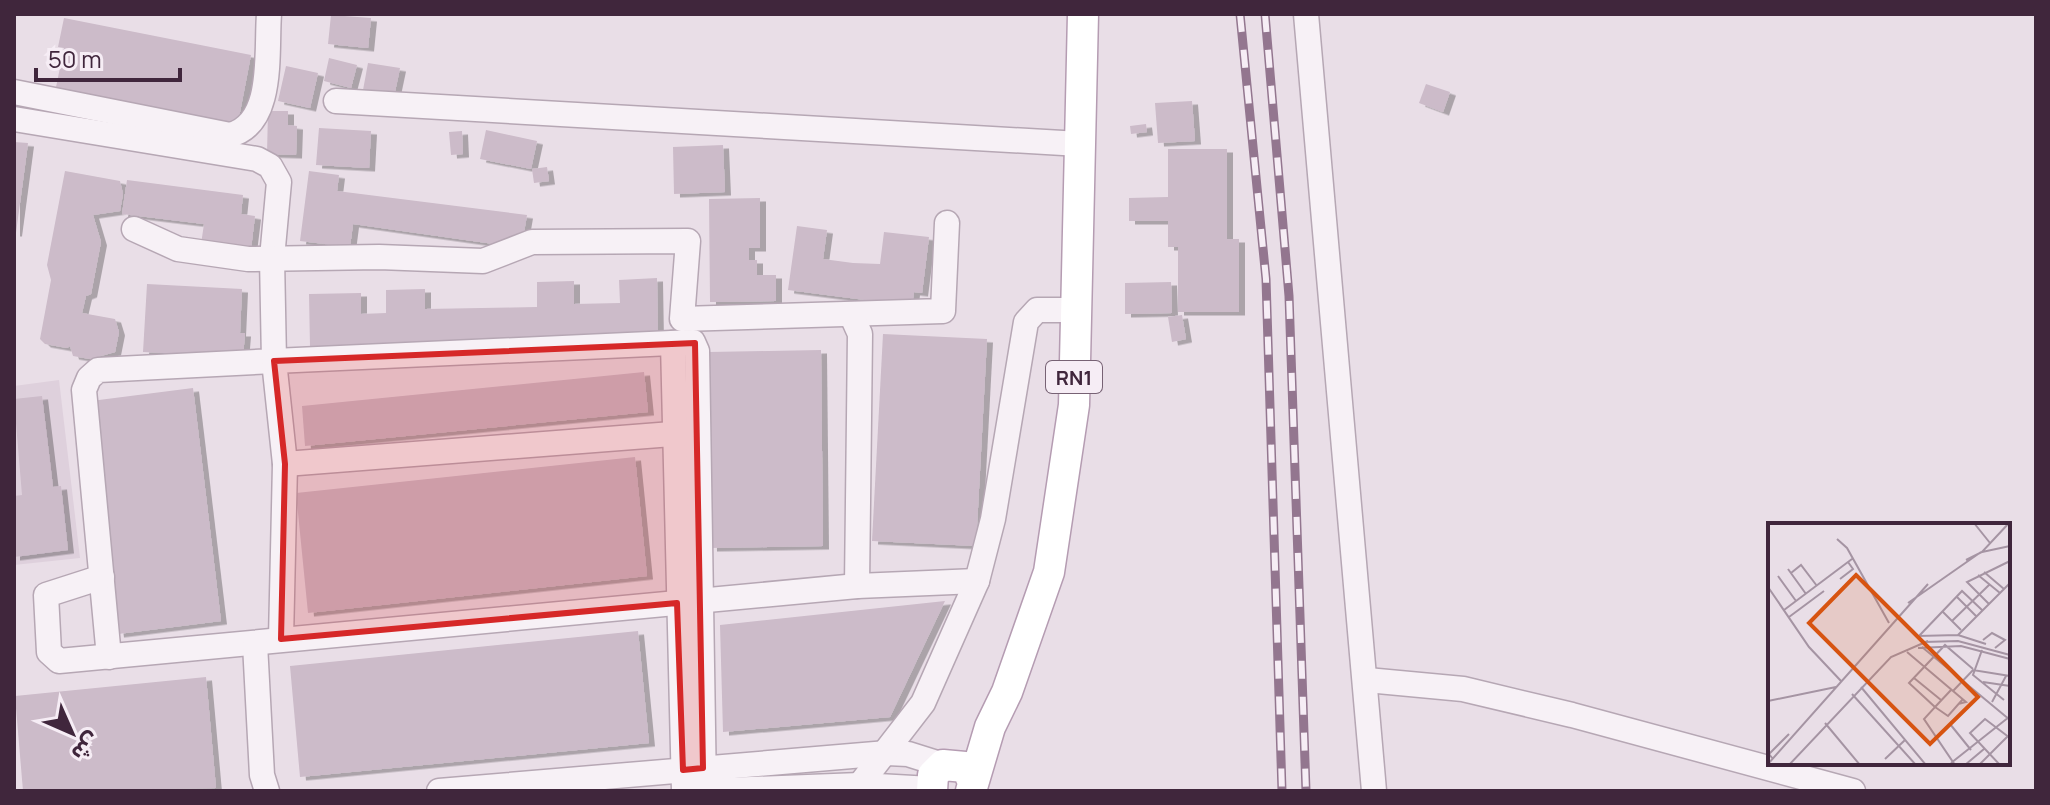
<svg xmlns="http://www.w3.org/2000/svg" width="2050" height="805" font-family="Manrope,'Noto Sans Arabic',sans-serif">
	<defs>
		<filter id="shadow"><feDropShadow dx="6" dy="3.5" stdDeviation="0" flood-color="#0004"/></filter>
	</defs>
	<rect width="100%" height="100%" fill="#e9dee7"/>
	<path fill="#ded0dc" d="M59,380L80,558L14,565V386Z"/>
	<g fill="#ccbbc9" filter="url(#shadow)">
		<path d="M331,15L371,18L368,48L328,44Z"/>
		<path d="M64,18L251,55L236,133L54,97L64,48L58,47Z"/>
		<path d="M329,58L357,65L351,88L324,81Z"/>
		<path d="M368,63L400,68L392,106L361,101Z"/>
		<path d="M286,66L318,73L310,108L278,101Z"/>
		<path d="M1426,84L1450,92L1443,112L1419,103Z"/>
		<path d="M1192,101L1195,141L1158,143L1155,103Z"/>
		<path d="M268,111H288V125L297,126L296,155L267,154Z"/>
		<path d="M1146,124L1147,132L1131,134L1130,126Z"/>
		<path d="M319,128L371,131L369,168L316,165Z"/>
		<path d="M486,130L537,141L531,169L480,159Z"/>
		<path d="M462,131L463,154L451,155L449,132Z"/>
		<path d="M14,142L28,143L16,233H14Z"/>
		<path d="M723,145L725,192L674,194L673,147Z"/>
		<path d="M1168,149H1227V239H1239V312H1178V247H1168V221H1129V198L1168,197Z"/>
		<path d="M547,167L549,181L534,183L532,169Z"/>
		<path d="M65,171L120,181L123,194L120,211L93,215L101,242L91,294L86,296L82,313L115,319L119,332L115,352L90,359L73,356L70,346L67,348L45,344L40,339L51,280L47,265Z"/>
		<path d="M309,171L339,175L337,191L527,215L523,238L509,236L508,246L353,224L350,247L300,241Z"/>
		<path d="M127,180L243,195L241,214L255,216L250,257L200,251L204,224L122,214Z"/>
		<path d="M760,198V248H749V260H757V275H776V301L710,302L709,199Z"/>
		<path d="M797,226L827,230L823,259L853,263L880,264L884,232L929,237L922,293L914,292L912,306L788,290Z"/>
		<path d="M657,278L658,338L310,347L309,294L361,293V314L386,313V290L425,289V309L537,307V282L574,281V304L620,303L619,280Z"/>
		<path d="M1171,282L1172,313L1125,314V283Z"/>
		<path d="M147,284L242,289L240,333H245L243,357L143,352Z"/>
		<path d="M1182,315L1186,339L1172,342L1168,317Z"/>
		<path d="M883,334L987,339L976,546L872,541Z"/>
		<path d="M821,350L823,546L711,548L708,352Z"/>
		<path d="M644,372L648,412L305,446L302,406Z"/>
		<path d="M193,388L221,621L118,634L91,401Z"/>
		<path d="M42,396L53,487L61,486L68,550L14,557V496L22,495L14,399Z"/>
		<path d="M635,457L647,576L308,613L296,493Z"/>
		<path d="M945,601L890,717L723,732L720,625Z"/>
		<path d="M638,631L649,743L300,777L290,666Z"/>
		<path d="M206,677L216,788L23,791L15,696Z"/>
	</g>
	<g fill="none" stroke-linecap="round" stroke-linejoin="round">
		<defs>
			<g id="minor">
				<path d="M1306,14L1374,791"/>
				<path d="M14,92L230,135C275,124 266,51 269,14"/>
				<path d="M336,101L1080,144"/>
				<path d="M14,119L257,159L270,166L279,182L272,258L274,361L98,370L89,378L84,390L109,657"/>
				<path d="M134,229L178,249L248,259L379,257L483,261L532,242L688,241L682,319L943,311L947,223"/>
				<path d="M851,314L860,334L857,586"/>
				<path d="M673,343L684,791"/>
				<path d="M285,464L685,433"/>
				<path d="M102,577L46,595L49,652L59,661L857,586L977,581"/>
				<path d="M281,639L285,464L274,361L693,342L697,351L704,791"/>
				<path d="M255,644L262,775L267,791"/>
				<path d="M1367,680L1463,689L1572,715L1853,791"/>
				<path d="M439,791L887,753L908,754L943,765"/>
				<path d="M700,791L860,785L931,789"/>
				<path d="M855,791L923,703L977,581L993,519L1026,322L1037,310H1074"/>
			</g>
			<g id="major">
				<path d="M932,791L933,775L943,765L965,767L972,779"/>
				<path d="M971,791L990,727L1007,692L1049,572L1074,405L1083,14"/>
			</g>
		</defs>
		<use href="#minor" stroke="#b6a7b4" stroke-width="27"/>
		<use href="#major" stroke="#b59cb2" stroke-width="33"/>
		<use href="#minor" stroke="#f7f1f6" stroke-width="24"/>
		<use href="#major" stroke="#fff" stroke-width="30"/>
		<defs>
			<g id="rail">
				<path d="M1240,14L1266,279L1282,791"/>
				<path d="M1265,14L1289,296L1306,791"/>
			</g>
		</defs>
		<use href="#rail" stroke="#93768f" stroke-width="9"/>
		<use href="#rail" stroke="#f6edf5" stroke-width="6" stroke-dasharray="18" stroke-linecap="butt"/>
	</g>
	<path fill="#d62828" fill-opacity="0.2" stroke="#d62828" stroke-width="6" stroke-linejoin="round" d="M695,343L703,768L683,770L677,603L281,639L285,464L274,361Z"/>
	<g text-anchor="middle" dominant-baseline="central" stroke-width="6" stroke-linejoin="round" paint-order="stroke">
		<rect fill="#f6edf5" stroke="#776274" stroke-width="2" x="1046" y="361" width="56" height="32" rx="6"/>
		<g font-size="20" font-weight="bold" fill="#40263c">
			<text x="1074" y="377">RN1</text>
		</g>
	</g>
	<g transform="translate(1768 523)">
		<rect width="242" height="242" fill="#e9dee7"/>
		<path fill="none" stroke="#a594a3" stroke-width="2" d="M206,0L222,20M69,16L79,25L121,100M214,29L242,23M198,37L214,29L241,0M20,46L38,71M216,49L236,66M23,50L33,42L49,63M210,52L232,70M10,53L28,78M72,56L85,46L80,39M0,64L41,124L73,158M188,73L208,93M140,80L213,29M221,81L199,59L242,38M16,87L84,36M214,87L194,68L151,113L190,112L218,121M174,88L193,107M21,94L56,68M184,98L221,62M190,112L242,60M215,117L224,110L237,117L227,125M156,119L190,118L242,132M154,124L242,197M150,125L193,123L242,136M214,127L205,152L236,177M139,129L198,179L190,181M146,155L173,177M215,159L242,163M93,164L158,242M183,167L167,184L141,160L177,122L205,146M185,168L205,147L242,153M84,171L148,242M0,178L68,164M224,179L238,153M57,200L92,242M182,201L203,227M5,236L1,231L21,211M117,236L137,217M183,240L241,194M0,241L160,61M21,242L123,134L160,118M187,242L156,196L167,184L180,193L195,176M197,242L216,226M211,242L240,213M232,242L202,210L217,196L242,215"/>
		<path fill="#d75411" fill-opacity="0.15" stroke="#d75411" stroke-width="4" d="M88,52L210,174L162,221L41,100Z"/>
		<rect width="242" height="242" fill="none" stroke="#40263c" stroke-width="4"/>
	</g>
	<rect width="2050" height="805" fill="none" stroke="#40263c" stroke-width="32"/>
	<g transform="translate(72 733) rotate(135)" stroke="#f6edf5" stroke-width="6" paint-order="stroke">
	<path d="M0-6L14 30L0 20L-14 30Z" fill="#40263c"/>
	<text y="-12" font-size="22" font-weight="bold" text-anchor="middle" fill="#40263c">ش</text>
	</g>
	<path d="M36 68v12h144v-12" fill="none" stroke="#40263c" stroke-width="4"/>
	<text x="48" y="68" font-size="24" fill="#40263c" stroke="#f6edf5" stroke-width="6" paint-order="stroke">50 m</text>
</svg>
